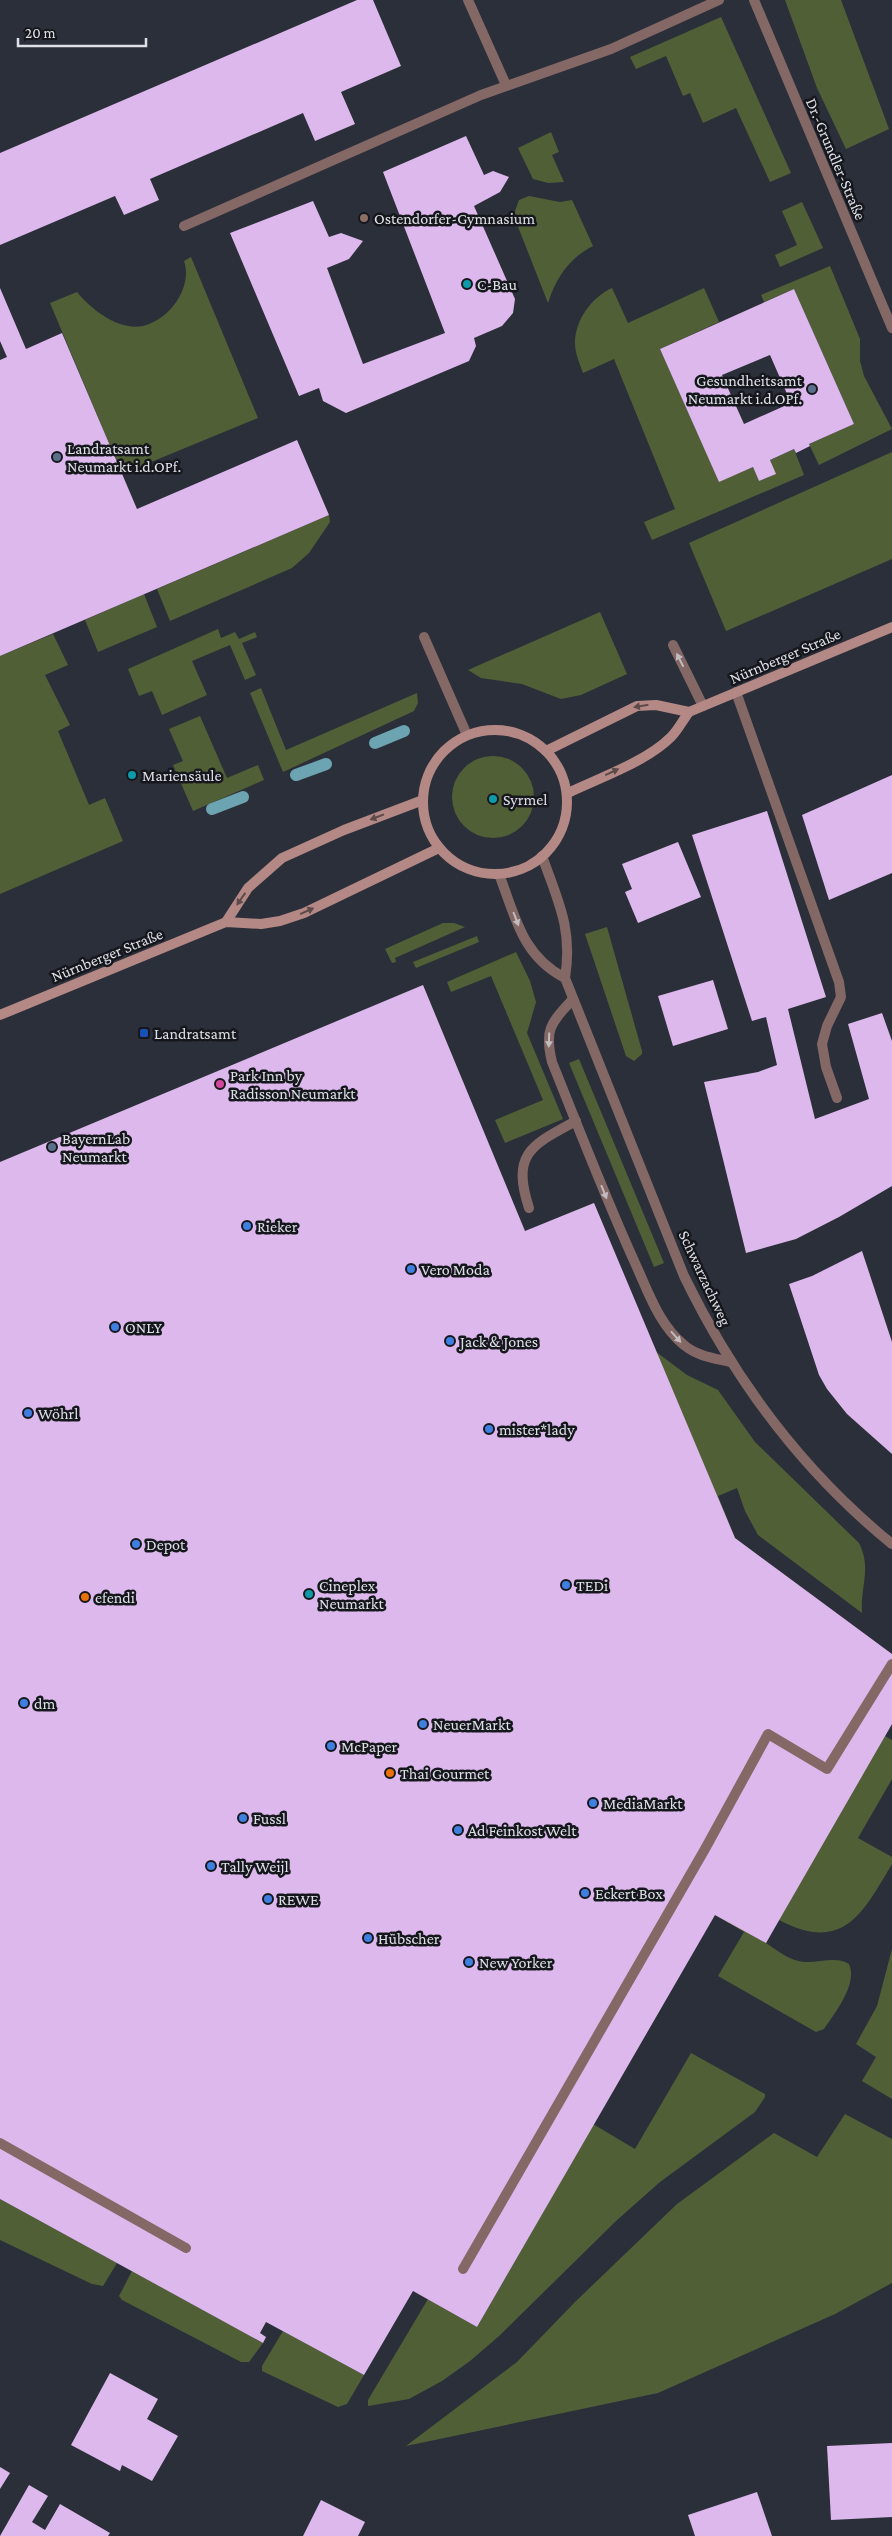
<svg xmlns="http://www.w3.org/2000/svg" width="892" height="2536" font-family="'Crimson Pro',serif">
	<rect width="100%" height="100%" fill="#2b2f39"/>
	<g fill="#515f37">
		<path d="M785,0H841L889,129L846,149L817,88Z"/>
		<path d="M721,17L791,173L770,182L736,108L703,123L690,93L683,96L666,56L636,69L630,57Z"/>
		<path d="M551,132L559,152L552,155L564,182L548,183L533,179L518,148Z"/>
		<path d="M529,196L560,202L572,200L593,246C569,258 556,278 548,303L515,219V211L519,200Z"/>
		<path d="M802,202L823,248L780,267L775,255L797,245L782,211Z"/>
		<path d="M191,257L258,418L122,474L50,303L77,292C91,309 118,331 143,326C170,320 193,287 184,261Z"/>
		<path d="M830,266L860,339V361L864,376L892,429L819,465L809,444L854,424L794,289L764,302L761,295Z"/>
		<path d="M612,288L628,323L704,288L719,322L660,349L719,481L753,467L759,481L775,474L770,460L794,449L804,475L652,540L644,522L675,509L614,359L583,373C580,364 575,354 575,343C575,320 592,297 612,288Z"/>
		<path d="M892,452V559L726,631L689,543Z"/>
		<path d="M329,515L330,522L309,553L292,568L170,621L157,589Z"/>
		<path d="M144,594L157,627L98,652L85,620Z"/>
		<path d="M600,612L627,674L581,695L561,699L522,684L481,678L468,670Z"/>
		<path d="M218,629L221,638L235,632L239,639L255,632L257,637L242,643L256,675L245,680L230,645L192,661L207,695L162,715L152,691L139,696L128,669Z"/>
		<path d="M53,634L68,665L45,675L70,725L58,731L89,805L105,798L123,841L0,894V656Z"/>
		<path d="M261,688L286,750L417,693L418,703L414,711L283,772L250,693Z"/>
		<path d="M200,716L227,778L258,765L264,780L193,811L173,765L183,761L169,729Z"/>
		<circle cx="493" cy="797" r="41"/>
		<path d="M443,923H454L465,927L395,958L396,962L392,963L385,949Z"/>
		<path d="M607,927L642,1051V1054L634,1061L626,1056L585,934Z"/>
		<path d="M477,936L479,942L416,968L413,962Z"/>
		<path d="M516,952L530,981L536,1002L527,1033L563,1119L505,1143L495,1120L543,1100L491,976L451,992L447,982Z"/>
		<path d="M579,1059L664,1263L654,1267L569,1063Z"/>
		<path d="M594,1203L655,1351L687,1375L718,1390L755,1442L859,1543C872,1569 860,1586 862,1613L758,1535L745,1511L737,1488L718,1496L735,1538L658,1483L550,1221Z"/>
		<path d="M892,1674V1724L885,1736L892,1740V1779L858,1838L892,1857V1864C863,1913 843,1954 779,1920L766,1943C778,1951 790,1961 805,1962C819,1963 836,1956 849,1964C858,1984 835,2013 824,2029L816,2032L718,1976L744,1932L715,1915Z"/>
		<path d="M892,1949V2099L862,2081L876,2057L856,2044L877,2006Z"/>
		<path d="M691,2053L765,2094V2097L755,2112L660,2182L616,2221L498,2337L470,2361L442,2381L409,2399L368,2406V2400L428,2299L477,2327L593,2124L635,2149Z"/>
		<path d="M845,2114L892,2139V2283L835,2314L658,2393L406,2446L517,2362L575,2302L677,2204L774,2133L817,2157Z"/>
		<path d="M0,2199L117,2263L103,2286L92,2284L0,2240Z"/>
		<path d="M132,2271L263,2343L249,2362H241L122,2300L119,2296Z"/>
		<path d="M283,2331L364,2375L347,2404L338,2407L262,2371V2366Z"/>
	</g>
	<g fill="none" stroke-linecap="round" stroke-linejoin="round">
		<g stroke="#6ca4b2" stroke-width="12">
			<path d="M375,743L404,731"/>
			<path d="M296,775L326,764"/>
			<path d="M212,809L243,797"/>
		</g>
	</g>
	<g fill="#dcb8ec" fill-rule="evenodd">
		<path d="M357,0H373L401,66L341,92L355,124L315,141L303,113L150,179L159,200L124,215L115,196L0,245V153Z"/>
		<path d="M466,136L484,175L493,171L509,177L500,192L474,206L515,299L513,313L502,326L474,338L476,346L469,361L346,413L323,401L319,388L299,396L230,233L313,201L329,237L341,233L363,241L349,259L327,268L363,364L445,333L383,172Z"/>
		<path d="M0,288L26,349L62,333L137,509L297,440L329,515L0,656V360L7,357L0,341Z"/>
		<path d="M794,289L854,424L809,444L810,446L796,453L794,449L770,460L776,474L759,481L753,467L719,482L660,349ZM770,355L791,403L744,424L722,375Z"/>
		<path d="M892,775V873L829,900L802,815Z"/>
		<path d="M767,811L826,997L788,1009L815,1119L869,1099L848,1024L882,1013L892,1041V1186L839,1217L796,1239L746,1253L704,1082L758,1072L777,1065L766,1017L752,1021L692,835Z"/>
		<path d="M678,842L701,897L638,923L625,892L632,889L622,864Z"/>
		<path d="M713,980L728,1029L673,1046L658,996Z"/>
		<path d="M423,985L525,1231L594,1203L735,1538L892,1654V1724L766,1943L715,1915L477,2327L413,2291L364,2375L266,2322L260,2333L266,2337L263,2343L0,2199V1162Z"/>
		<path d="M862,1251L892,1342V1454L847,1414L827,1389L819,1375L789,1284L812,1276Z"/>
		<path d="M110,2373L158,2399L147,2419L178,2436L152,2481L122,2465L120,2471L71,2445Z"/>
		<path d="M892,2443V2517L831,2520L827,2446Z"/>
		<path d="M0,2467L10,2473L0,2489Z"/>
		<path d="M29,2485L48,2496L32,2522L45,2530L60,2504L110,2533L108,2536H0Z"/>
		<path d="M757,2492L772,2536H695L688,2515Z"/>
		<path d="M321,2500L365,2522L358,2536H303Z"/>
	</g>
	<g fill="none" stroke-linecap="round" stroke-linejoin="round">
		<g stroke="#846866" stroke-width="10">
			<path d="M468,0L506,85"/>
			<path d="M184,226L481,95L611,49L719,0"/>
			<path d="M424,637L467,735"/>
			<path d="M673,645L703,706"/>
			<path d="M736,692L839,982L841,997L827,1026L822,1044L826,1067L837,1098"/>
			<path d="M573,999C551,1023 544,1029 552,1062C579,1129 605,1197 635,1263C648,1291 659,1325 684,1345C697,1356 713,1358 730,1362"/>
			<path d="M529,1208C511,1153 532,1145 576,1121"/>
			<path d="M0,2143L186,2248"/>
			<path d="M463,2269L705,1849L768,1734L827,1769L892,1664"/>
		</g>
		<g stroke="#846866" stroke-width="10">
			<path d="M754,0L892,328"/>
			<path d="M542,856C558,901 573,929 565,978L684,1276C734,1379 802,1471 892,1544"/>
			<path d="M499,874C515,916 522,956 565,978"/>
		</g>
		<g stroke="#b48885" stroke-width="10">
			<circle cx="495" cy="802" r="72"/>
			<path d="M546,751L637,706L656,705L689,712"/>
			<path d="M568,793C599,778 646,762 671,737C678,730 683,720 689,712L892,627"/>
			<path d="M226,922L248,888L282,858L344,830L423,800"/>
			<path d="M0,1015L226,922L261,924L280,921L304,913L439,848"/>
		</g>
	</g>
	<defs><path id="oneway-solid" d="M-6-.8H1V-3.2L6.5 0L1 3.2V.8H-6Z" transform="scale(1.25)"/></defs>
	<g fill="#c2bcc0">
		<use href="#oneway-solid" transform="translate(680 660) rotate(-117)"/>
		<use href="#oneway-solid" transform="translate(516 919) rotate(69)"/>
		<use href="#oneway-solid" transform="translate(549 1040) rotate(92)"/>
		<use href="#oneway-solid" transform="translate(604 1192) rotate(68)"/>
		<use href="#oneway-solid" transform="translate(676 1337) rotate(48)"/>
	</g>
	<g fill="#5d4a4b">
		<use href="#oneway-solid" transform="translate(641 706) rotate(171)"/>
		<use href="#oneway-solid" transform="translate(612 772) rotate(-25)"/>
		<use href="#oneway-solid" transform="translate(377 817) rotate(159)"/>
		<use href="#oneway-solid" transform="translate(241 899) rotate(125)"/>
		<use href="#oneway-solid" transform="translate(307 911) rotate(-24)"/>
	</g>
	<circle fill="#8d6e63" stroke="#15171c" stroke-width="2" cx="364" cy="218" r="5"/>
	<g fill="#0f9aa8" stroke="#15171c" stroke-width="2">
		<circle cx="467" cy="284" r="5"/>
		<circle cx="132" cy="775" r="5"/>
		<circle cx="493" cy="799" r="5"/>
		<circle cx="309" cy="1594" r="5"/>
	</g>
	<g fill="#5c6f8a" stroke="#15171c" stroke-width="2">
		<circle cx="812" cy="389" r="5"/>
		<circle cx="57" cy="457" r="5"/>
		<circle cx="52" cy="1147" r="5"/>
	</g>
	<rect fill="#1a4fb4" stroke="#15171c" stroke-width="2" x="139" y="1028" width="10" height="10" rx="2.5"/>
	<circle fill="#d1479c" stroke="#15171c" stroke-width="2" cx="220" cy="1084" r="5"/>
	<g fill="#3f7fe0" stroke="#15171c" stroke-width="2">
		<circle cx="247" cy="1226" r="5"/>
		<circle cx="411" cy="1269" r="5"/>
		<circle cx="115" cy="1327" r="5"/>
		<circle cx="450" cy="1341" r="5"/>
		<circle cx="28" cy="1413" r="5"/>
		<circle cx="489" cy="1429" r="5"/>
		<circle cx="136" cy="1544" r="5"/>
		<circle cx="566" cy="1585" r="5"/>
		<circle cx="24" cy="1703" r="5"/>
		<circle cx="423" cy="1724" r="5"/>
		<circle cx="331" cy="1746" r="5"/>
		<circle cx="593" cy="1803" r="5"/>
		<circle cx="243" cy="1818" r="5"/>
		<circle cx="458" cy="1830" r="5"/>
		<circle cx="211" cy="1866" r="5"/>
		<circle cx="585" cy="1893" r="5"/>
		<circle cx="268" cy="1899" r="5"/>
		<circle cx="368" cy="1938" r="5"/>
		<circle cx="469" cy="1962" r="5"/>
	</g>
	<g fill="#e8710a" stroke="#15171c" stroke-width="2">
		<circle cx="85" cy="1597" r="5"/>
		<circle cx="390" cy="1773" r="5"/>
	</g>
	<g text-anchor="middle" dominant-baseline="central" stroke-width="5" stroke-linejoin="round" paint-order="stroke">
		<g font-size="16" fill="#dde0e7" stroke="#15171c">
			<text transform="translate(836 159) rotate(67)">Dr.-Grundler-Straße</text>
			<text transform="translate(785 656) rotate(-23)">Nürnberger Straße</text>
			<text transform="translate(107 955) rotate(-22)">Nürnberger Straße</text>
			<text transform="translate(705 1278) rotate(65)">Schwarzachweg</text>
		</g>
		<g font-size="16" fill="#dde0e7" stroke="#15171c" text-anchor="start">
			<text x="374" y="218">Ostendorfer-Gymnasium</text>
			<text x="477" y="284">C-Bau</text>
			<text x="802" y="380" text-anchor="end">Gesundheitsamt<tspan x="802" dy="18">Neumarkt i.d.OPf.</tspan></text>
			<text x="67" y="448">Landratsamt<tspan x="67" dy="18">Neumarkt i.d.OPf.</tspan></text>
			<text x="142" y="775">Mariensäule</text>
			<text x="503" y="799">Syrmel</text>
			<text x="154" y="1033">Landratsamt</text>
			<text x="230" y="1075">Park Inn by<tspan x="230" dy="18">Radisson Neumarkt</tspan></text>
			<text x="62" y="1138">BayernLab<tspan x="62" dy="18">Neumarkt</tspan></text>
			<text x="257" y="1226">Rieker</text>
			<text x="421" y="1269">Vero Moda</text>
			<text x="125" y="1327">ONLY</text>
			<text x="460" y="1341">Jack &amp; Jones</text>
			<text x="38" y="1413">Wöhrl</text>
			<text x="499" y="1429">mister*lady</text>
			<text x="146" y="1544">Depot</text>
			<text x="319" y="1585">Cineplex<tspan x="319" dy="18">Neumarkt</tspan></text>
			<text x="576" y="1585">TEDi</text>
			<text x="95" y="1597">efendi</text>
			<text x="34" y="1703">dm</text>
			<text x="433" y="1724">NeuerMarkt</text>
			<text x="341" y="1746">McPaper</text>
			<text x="400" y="1773">Thai Gourmet</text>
			<text x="603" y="1803">MediaMarkt</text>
			<text x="253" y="1818">Fussl</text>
			<text x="468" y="1830">Ad Feinkost Welt</text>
			<text x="221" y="1866">Tally Weijl</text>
			<text x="595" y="1893">Eckert Box</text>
			<text x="278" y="1899">REWE</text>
			<text x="378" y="1938">Hübscher</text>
			<text x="479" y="1962">New Yorker</text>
		</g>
	</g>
	<path d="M18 38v8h128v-8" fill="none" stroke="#dde0e7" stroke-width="2.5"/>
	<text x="25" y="38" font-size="15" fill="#dde0e7" stroke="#15171c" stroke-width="4" paint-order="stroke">20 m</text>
</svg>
